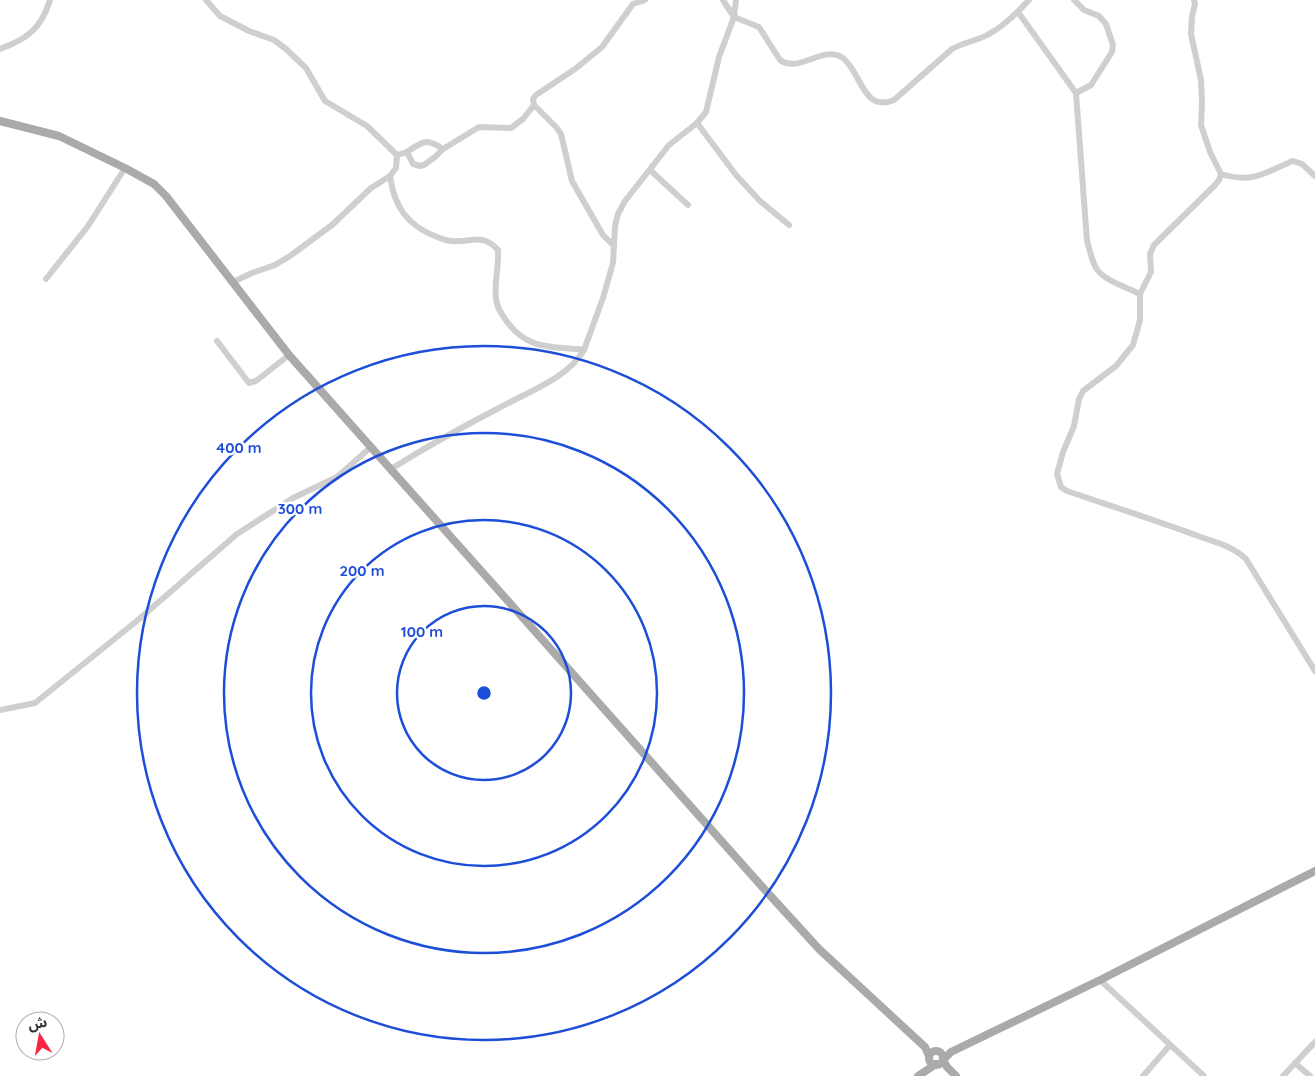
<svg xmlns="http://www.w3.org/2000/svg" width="1315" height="1076" font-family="Quicksand,'Noto Sans Arabic',sans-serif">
	<rect width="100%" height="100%" fill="#fff"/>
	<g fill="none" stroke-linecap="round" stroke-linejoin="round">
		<g stroke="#cfcfcf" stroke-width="6">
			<path d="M206,0L220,16L249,31L274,40L286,49L306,68L325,101L367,126L397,155L396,168L390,176C394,207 408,226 437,237C442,239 447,241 452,241C472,243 482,232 498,250C499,266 494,283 496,299C497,309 503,316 508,323C529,351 554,346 584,350"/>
			<path d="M723,0L734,17"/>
			<path d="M1074,0L1084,10L1099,16L1106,24L1113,45L1112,52L1091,85L1076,93"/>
			<path d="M1194,0L1195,4L1192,16L1191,34L1201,80L1202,103L1201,125L1210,152L1221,174L1219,180L1215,185L1154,245L1150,254L1151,272L1140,294V320L1133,345L1116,366L1083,391L1079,399L1074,426L1063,452L1057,474L1061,487L1067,491C1111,506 1155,520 1198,536C1214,542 1233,546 1246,559L1315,671"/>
			<path d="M1018,12L1076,93L1087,241C1090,250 1091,259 1096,268C1104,281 1127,287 1140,294"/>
			<path d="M734,17L736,0"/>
			<path d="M0,49C27,39 41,29 50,0"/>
			<path d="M534,105L533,99L536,95L575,69L602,47L633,4L645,0"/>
			<path d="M697,123L736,175L760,201L789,225"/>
			<path d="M407,152C423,141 426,138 443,149"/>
			<path d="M397,155L407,152L413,164L420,166L424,165L435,157L443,149L479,127L511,128L523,119L534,105L556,127L561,134L572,181L603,235L614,246"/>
			<path d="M650,170L688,205"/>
			<path d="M1221,174C1254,184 1265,172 1293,161L1302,164L1315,176"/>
			<path d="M46,279L88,226L125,168"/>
			<path d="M233,282L252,273L275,265L290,256L332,225L371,188L390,176"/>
			<path d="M217,341L249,383L256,381L289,355"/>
			<path d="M391,469C426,447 462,427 499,408C527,392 567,379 584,350L603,298L613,263L615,226L618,214L625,201L669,145L697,123L706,112L719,57L734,17L759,27L780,60C800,74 823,44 843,58C861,72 863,113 894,100L952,49C964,42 977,41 989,34C1004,26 1018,12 1029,0"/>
			<path d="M0,710L35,703L138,620L237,534L293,498L337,477L371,447"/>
			<path d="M1100,980L1204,1076"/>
			<path d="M1295,1063L1310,1076"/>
			<path d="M1143,1076L1170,1045"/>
			<path d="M1283,1076L1315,1042"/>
		</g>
		<g stroke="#aaa" stroke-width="8">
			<path d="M0,121L59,136L125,168L154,184L166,196L289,355L766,891L819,949L925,1047L929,1056"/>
			<circle cx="936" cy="1058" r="7"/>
			<path d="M918,1076L936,1064"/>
			<path d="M956,1076L947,1067L943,1060L951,1052L1100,980L1315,871"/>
		</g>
	</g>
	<g fill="none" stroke="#1d4ed8" stroke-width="2.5">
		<circle cx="484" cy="693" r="87"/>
		<circle cx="484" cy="693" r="173"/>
		<circle cx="484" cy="693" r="260"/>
		<circle cx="484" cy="693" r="347"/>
	</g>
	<circle cx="484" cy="693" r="8" fill="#1d4ed8" stroke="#fff" stroke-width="2.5"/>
	<g font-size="15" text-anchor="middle" font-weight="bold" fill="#1d4ed8" stroke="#fff" stroke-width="5" stroke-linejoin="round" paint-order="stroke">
		<text x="239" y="453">400 m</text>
		<text x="300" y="514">300 m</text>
		<text x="362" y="576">200 m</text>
		<text x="422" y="637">100 m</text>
	</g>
	<g transform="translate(40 1036) rotate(349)"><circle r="24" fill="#ffffff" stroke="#adadad"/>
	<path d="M0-4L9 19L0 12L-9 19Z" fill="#f72542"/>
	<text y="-8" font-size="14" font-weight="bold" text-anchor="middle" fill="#323232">ش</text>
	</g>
</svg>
